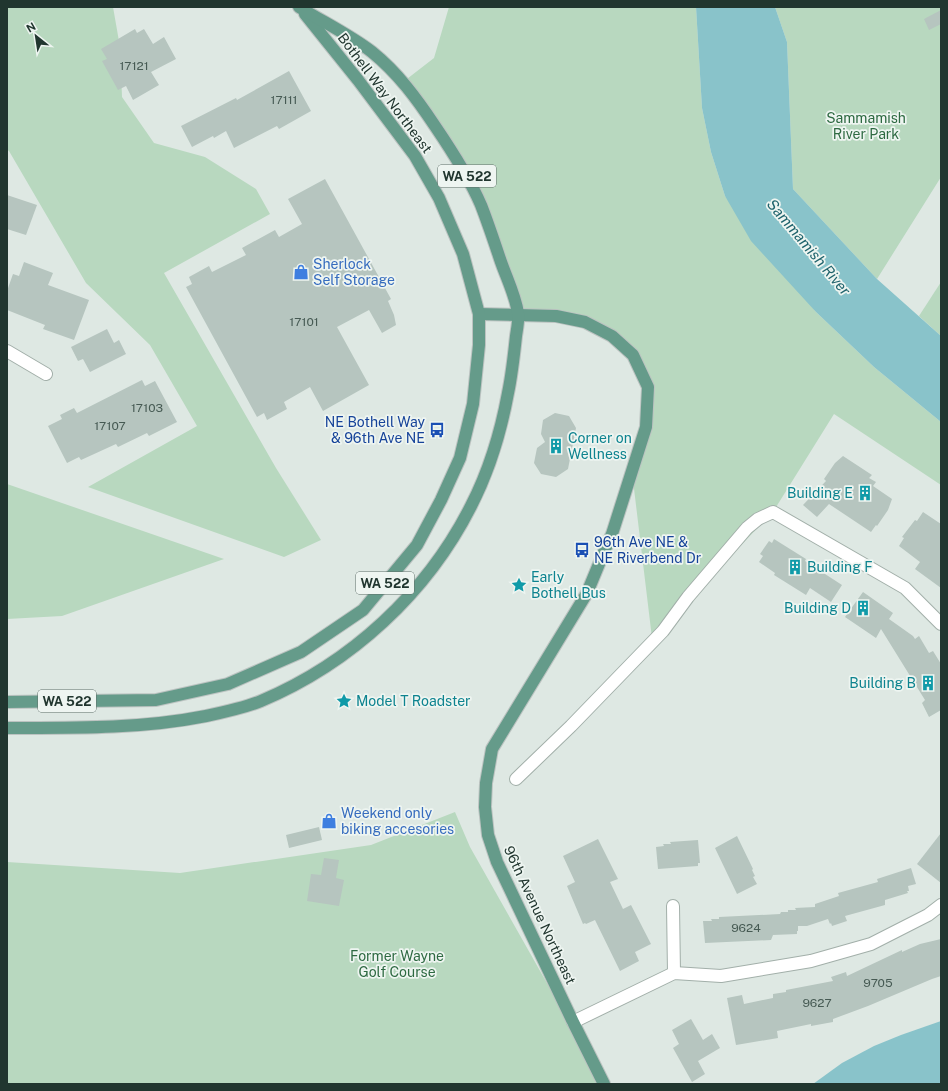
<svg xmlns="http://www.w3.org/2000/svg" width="948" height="1091" font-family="'Public Sans',sans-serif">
	<rect width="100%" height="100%" fill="#dee8e3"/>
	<g fill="#b8d8bf">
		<path d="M7,7H113L120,47L122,97L154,143L205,157L256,189L270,214L164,273L276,468L321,540L284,557L88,487L197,426L150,345L86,283L9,151L7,150Z"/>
		<path d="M449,7H696L702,108L711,152L725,196L816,312L874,367L941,422V485L834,414L773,512L652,638L632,472L648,387L633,355L585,322L518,315L480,204L403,82L434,58Z"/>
		<path d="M775,7H941V177L877,279L793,189L787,42Z"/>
		<path d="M941,282V336L919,316Z"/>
		<path d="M7,484L224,559L62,616L7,619Z"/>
		<path d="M455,812L470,847L604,1084H7V862L180,873L371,845Z"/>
	</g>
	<g fill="#89c3ca">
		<path d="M696,7H775L787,42L793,189L877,279L941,336V422L874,367L816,312L751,241L725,196L711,152L702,108Z"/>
		<path d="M941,1021V1084H813L842,1063L874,1046L901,1035Z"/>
	</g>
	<g fill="#b6c5bf">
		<path d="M941,10V24L929,30L924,19Z"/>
		<path d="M135,29L137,33L144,29L153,44L164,37L176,59L151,72L159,85L133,100L126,86L118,90L102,61L107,59L101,49Z"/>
		<path d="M289,71L311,111L279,129L277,126L234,148L226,131L214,138L213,136L192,147L181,126L236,98L237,100Z"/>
		<path d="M325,179L391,299L388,301L394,315L396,325L382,333L369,310L337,327L369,385L323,411L310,387L284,402L287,409L267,420L264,413L257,417L186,287L192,284L189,277L209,266L212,272L246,255L242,248L275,230L279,237L302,224L288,199Z"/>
		<path d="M7,195L37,205L26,235L7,229Z"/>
		<path d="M24,262L53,273L48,285L89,300L74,340L43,329L45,325L7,310V291L13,274L19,276Z"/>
		<path d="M107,329L114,343L119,340L126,354L90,372L83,359L78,361L71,347Z"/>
		<path d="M142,380L145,386L155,381L177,422L149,436L147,433L118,447L116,444L81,460L79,457L67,463L48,426L62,419L60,415L74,408L77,413Z"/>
		<path d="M555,413L569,416L576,428L568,469L556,477L541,474L534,463L537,448L545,442L541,434L543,420Z"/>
		<path d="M843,456L872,475L869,478L876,482L873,486L892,499L888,510L877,526L876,525L871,532L829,504L817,517L803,505L826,481L824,479L835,463Z"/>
		<path d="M923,512L941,524V588L915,569L920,562L899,546L904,538L902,537L915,520L917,521Z"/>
		<path d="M774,539L806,559L805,561L842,585L831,602L810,588L806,595L774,575L775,573L759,562L763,556L760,554L769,541L772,543Z"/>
		<path d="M863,592L893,613L889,619L913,636L915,639L919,636L929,653L933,651L941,664V710L929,717L922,703L925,700L881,629L876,638L845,617Z"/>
		<path d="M319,827L322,840L289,848L286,835Z"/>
		<path d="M941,833V883L917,864Z"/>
		<path d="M737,836L753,869L752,870L755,876L753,877L757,884L737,894L715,848Z"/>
		<path d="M598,839L618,879L610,882L623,909L631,905L651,944L635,952L639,961L620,971L595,920L586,924L585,923L583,924L567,886L575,882L563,856Z"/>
		<path d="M698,840L700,863H698V866L658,869L656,847L664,846L663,844H671L670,842Z"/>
		<path d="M324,858L339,860L336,878L344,880L339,906L307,901L311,874L321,875Z"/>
		<path d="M911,868L916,884L908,886L909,891H907L908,893L885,900V905L845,916L847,921L832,926L831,923L830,924L828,919L807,926H798V931H797V934L773,935L771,940L705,943L703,921H712L711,919H719V917L780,914L781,912H788V910H796L795,908L815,907V904L839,896L838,893L878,882L877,879Z"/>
		<path d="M941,939V976L932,979L868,1006L833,1019V1022L811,1026V1024L777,1031L778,1038L736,1045L727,998L742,995L744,1004L773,998V994L786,992V990L833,981L831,977L846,972L847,976L902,950V952L920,944Z"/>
		<path d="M691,1019L703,1040L712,1034L720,1048L698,1061L705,1074L692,1082L673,1048L679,1044L672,1030Z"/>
	</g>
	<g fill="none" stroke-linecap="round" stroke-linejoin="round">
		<defs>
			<g id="minor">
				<path d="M7,351L46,374"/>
				<path d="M516,779L571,726L663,631L688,597L747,528L758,519L773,512L905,588L941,624"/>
				<path d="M673,906L674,973"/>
				<path d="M573,1022L674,973L721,976L811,961L871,944L928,915L941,905"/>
			</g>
			<g id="major">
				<path d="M479,314L556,316L585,322L612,336L633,355L648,387L646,427L612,534L606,547L587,593L492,749L486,783L485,807L488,835L497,862L573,1022L604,1084"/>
				<path d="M7,702L156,700L228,684L301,652L363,610L417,545L441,500L460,458L473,404L479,345V314L463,254L439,198L415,156L358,80L305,14"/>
				<path d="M7,728C73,728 141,729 206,716C225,712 244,708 261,701C351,663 427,593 471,506C489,471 501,431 508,393C512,374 514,355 516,336C517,329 519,320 518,313C515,294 506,277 500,259C494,241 488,223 481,205C469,177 452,151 435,126C417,99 398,73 372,52C350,35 323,22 299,7"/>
			</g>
		</defs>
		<use href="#minor" stroke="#a2afa9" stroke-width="14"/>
		<use href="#major" stroke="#bcc3c1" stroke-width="14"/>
		<use href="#minor" stroke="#fff" stroke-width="12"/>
		<use href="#major" stroke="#659b8a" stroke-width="12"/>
	</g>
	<defs>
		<symbol id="shop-bare" viewBox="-9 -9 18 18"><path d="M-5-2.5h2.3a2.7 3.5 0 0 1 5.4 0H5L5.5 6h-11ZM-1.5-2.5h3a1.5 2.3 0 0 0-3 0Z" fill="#3f7fe0" stroke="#eef5f1" stroke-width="2.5" paint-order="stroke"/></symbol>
		<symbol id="bus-bare" viewBox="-9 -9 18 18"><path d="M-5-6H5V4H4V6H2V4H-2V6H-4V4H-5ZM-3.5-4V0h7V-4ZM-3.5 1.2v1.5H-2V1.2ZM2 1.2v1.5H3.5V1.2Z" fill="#1a4fb4" stroke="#eef5f1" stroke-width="2.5" paint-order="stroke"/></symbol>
		<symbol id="building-bare" viewBox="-9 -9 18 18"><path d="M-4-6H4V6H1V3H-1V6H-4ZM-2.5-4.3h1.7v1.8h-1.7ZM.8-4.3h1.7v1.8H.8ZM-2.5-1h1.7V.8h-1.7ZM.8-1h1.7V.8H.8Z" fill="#0f9aa8" stroke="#eef5f1" stroke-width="2.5" paint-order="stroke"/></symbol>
		<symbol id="sight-bare" viewBox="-9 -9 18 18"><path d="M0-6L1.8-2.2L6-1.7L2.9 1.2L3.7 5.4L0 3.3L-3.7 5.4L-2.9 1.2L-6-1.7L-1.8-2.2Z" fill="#0f9aa8" stroke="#eef5f1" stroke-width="2.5" paint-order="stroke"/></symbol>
	</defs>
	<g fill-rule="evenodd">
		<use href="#shop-bare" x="290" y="261" width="22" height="22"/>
		<use href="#bus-bare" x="426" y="419" width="22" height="22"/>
		<use href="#building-bare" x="545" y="435" width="22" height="22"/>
		<use href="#building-bare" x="854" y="482" width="22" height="22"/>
		<use href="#bus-bare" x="571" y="539" width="22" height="22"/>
		<use href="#building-bare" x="784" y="556" width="22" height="22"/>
		<use href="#sight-bare" x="508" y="574" width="22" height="22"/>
		<use href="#building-bare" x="852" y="597" width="22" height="22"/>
		<use href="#building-bare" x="917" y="672" width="22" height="22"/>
		<use href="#sight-bare" x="333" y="690" width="22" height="22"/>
		<use href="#shop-bare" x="318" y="810" width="22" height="22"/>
	</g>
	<g text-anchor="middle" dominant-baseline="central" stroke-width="3.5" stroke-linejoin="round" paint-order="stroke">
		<g font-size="12" fill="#465a53">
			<text x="134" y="66">17121</text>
			<text x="284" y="100">17111</text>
			<text x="304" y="322">17101</text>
			<text x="147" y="408">17103</text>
			<text x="110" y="426">17107</text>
			<text x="746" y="928">9624</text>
			<text x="878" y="983">9705</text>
			<text x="817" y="1003">9627</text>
		</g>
		<g fill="#eef5f1" stroke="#5e6f69" stroke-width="1">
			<rect x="438" y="165" width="58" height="22" rx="3"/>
			<rect x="356" y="572" width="58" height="22" rx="3"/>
			<rect x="38" y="690" width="58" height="22" rx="3"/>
		</g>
		<g font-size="13" font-weight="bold" fill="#21362f">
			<text x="467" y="176">WA 522</text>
			<text x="385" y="583">WA 522</text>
			<text x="67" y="701">WA 522</text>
		</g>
		<g font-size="14" fill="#21362f" stroke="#eef5f1">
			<text transform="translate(385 93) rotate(53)">Bothell Way Northeast</text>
			<text transform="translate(540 915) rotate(65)">96th Avenue Northeast</text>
		</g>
		<g font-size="14" fill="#2e6a42" stroke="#eef5f1">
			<text x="866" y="118">Sammamish<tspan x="866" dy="16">River Park</tspan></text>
			<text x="397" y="956">Former Wayne<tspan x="397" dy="16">Golf Course</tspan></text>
		</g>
		<g font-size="14" fill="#366cbe" stroke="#eef5f1" text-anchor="start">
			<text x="313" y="264">Sherlock<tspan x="313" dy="16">Self Storage</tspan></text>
			<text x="341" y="813">Weekend only<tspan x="341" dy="16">biking accesories</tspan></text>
		</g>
		<g font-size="14" fill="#164399" stroke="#eef5f1" text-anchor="end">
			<text x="425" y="422">NE Bothell Way<tspan x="425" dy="16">&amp; 96th Ave NE</tspan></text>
			<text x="594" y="542" text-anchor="start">96th Ave NE &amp;<tspan x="594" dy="16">NE Riverbend Dr</tspan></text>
		</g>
		<g font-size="14" fill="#0d838f" stroke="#eef5f1" text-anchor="start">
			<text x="568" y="438">Corner on<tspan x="568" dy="16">Wellness</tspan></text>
			<text x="853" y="493" text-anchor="end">Building E</text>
			<text x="807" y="567">Building F</text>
			<text x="531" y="577">Early<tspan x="531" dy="16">Bothell Bus</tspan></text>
			<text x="851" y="608" text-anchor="end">Building D</text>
			<text x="916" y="683" text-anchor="end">Building B</text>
			<text x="356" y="701">Model T Roadster</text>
		</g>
		<g font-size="15" font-style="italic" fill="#20646d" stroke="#eef5f1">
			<text transform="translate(809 247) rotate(50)">Sammamish River</text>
		</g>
	</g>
	<rect width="948" height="1091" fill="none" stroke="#21362f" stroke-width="16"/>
	<g transform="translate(36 36) rotate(330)" stroke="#eef5f1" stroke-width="3" paint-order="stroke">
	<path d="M0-3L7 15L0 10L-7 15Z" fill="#21362f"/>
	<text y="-6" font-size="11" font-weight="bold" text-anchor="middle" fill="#21362f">N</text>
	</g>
</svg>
